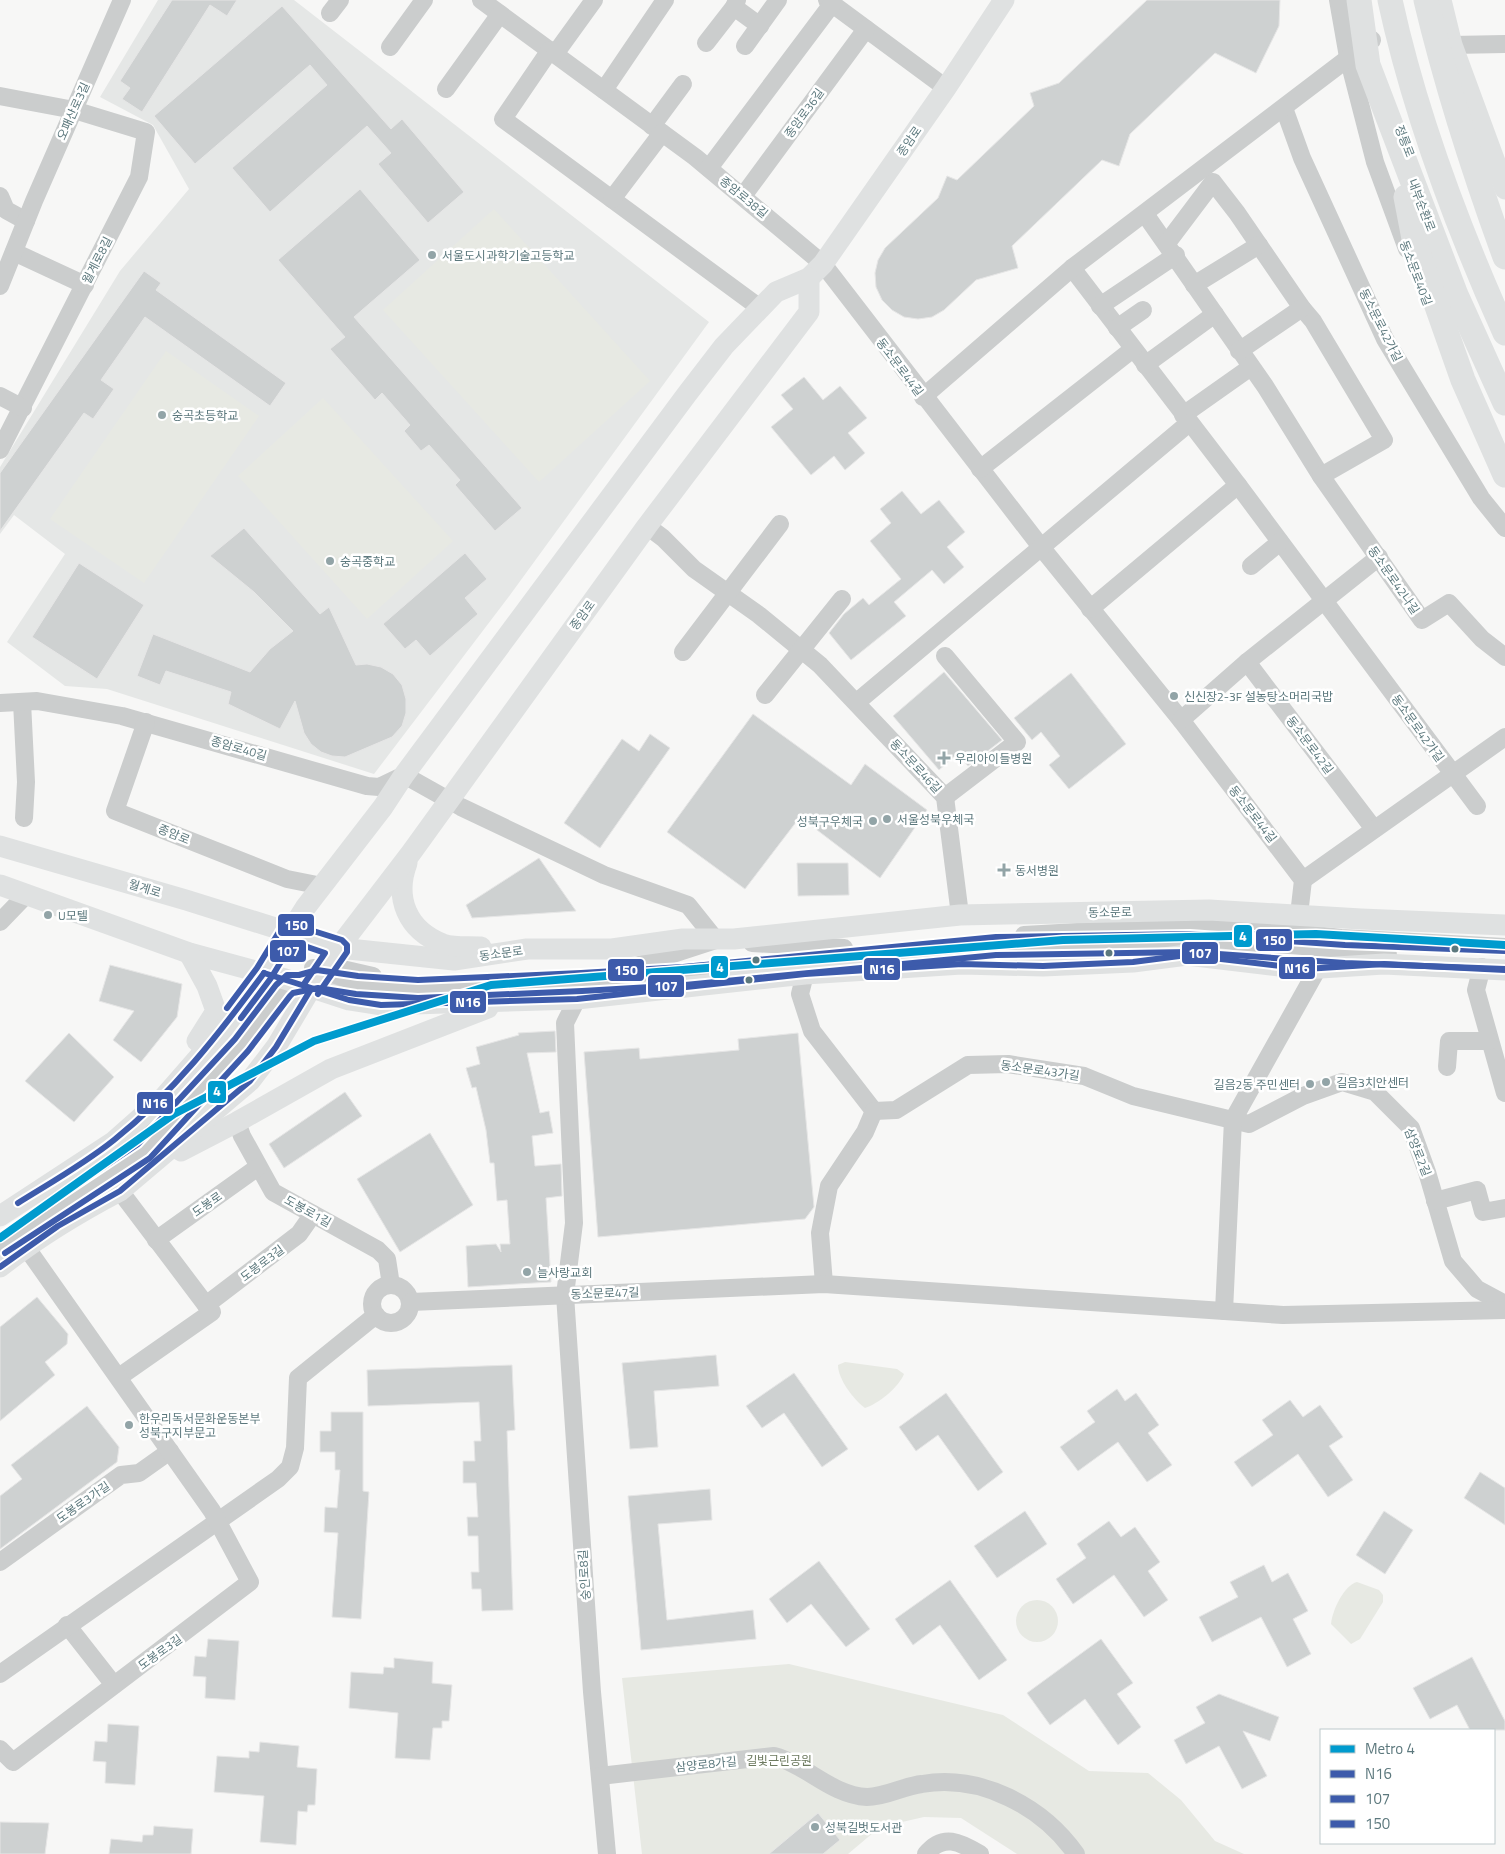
<svg xmlns="http://www.w3.org/2000/svg" width="1505" height="1854" font-family="'Titillium Web','Noto Sans KR',sans-serif">
	<rect width="100%" height="100%" fill="#f7f7f6"/>
	<path fill="#e5e7e6" d="M158,0H294L709,322L507,599L374,774L107,689L65,686L7,642L65,554L14,515L0,534V467L120,271L189,189L153,125L100,97Z"/>
	<g fill="#e7e9e3">
		<path d="M494,209L650,381L539,482L383,310Z"/>
		<path d="M166,351L259,416L144,583L50,519Z"/>
		<path d="M323,398L453,541L367,619L238,476Z"/>
		<path d="M845,1362L897,1369L904,1374C899,1387 878,1404 865,1408C853,1399 838,1379 838,1365Z"/>
		<path d="M1357,1582L1379,1590L1383,1595V1602L1360,1639L1351,1644L1331,1624C1332,1611 1344,1585 1357,1582Z"/>
		<circle cx="1037" cy="1621" r="21"/>
		<path d="M789,1664L1003,1715L1089,1771L1148,1773L1181,1800L1215,1841L1244,1854H1017L961,1818L924,1817L880,1827L848,1854H642L622,1678Z"/>
	</g>
	<g fill="#ced1d1" stroke="#e6e6e6">
		<path d="M172,0H237L227,16L210,5L142,112L122,99L130,88L120,81Z"/>
		<path d="M1147,0H1280L1279,26L1256,73L1215,53L1130,134L1119,166L1102,160L1012,246L1018,268L976,280L944,310L932,317L918,319L904,317L892,310L882,300L876,287L875,273L878,260L885,248L938,198L947,176L957,180L1034,106L1030,93L1059,83Z"/>
		<path d="M282,6L391,129L402,119L464,192L428,223L378,164L391,153L367,126L270,212L232,168L327,85L310,65L195,164L154,116Z"/>
		<path d="M360,189L420,260L354,317L522,508L495,531L455,485L460,480L429,445L421,451L404,431L410,425L382,393L375,400L330,349L345,337L278,260Z"/>
		<path d="M144,271L161,283L156,290L286,383L270,406L145,317L101,380L114,389L93,419L84,413L0,531V473Z"/>
		<path d="M804,377L823,400L840,386L867,418L848,433L865,453L845,470L834,456L811,475L771,427L793,409L781,395Z"/>
		<path d="M902,491L921,514L939,500L965,532L947,547L964,567L944,584L932,570L894,602L906,616L851,660L829,633L844,614L863,598L869,605L901,579L870,541L891,523L880,509Z"/>
		<path d="M244,528L320,614L329,607L356,665L367,664L381,667L393,674L402,685L406,699V713L402,726L392,737L345,757L332,756L321,752L311,744L304,733L295,701L280,729L228,704L231,692L166,671L160,685L137,676L153,634L250,672L270,649L293,631L254,592L210,556Z"/>
		<path d="M465,553L487,579L465,598L478,614L430,656L416,640L405,649L383,624Z"/>
		<path d="M79,563L144,605L97,679L32,637Z"/>
		<path d="M944,672L1002,740L968,766L957,754L939,770L893,716Z"/>
		<path d="M1071,673L1126,744L1069,789L1049,765L1060,756L1041,732L1032,740L1014,718Z"/>
		<path d="M753,714L851,785L865,764L927,810L880,878L800,817L745,889L667,832Z"/>
		<path d="M650,734L670,748L600,848L564,823L622,739L639,751Z"/>
		<path d="M539,858L576,911L472,918L466,905Z"/>
		<path d="M797,863H848L849,895L798,896Z"/>
		<path d="M110,965L182,984L177,1017L141,1062L113,1040L134,1011L99,1001Z"/>
		<path d="M555,1031L556,1052L527,1053L540,1113L549,1111L553,1133L532,1136L535,1166L561,1164L562,1196L546,1198L551,1282L468,1287L466,1246L496,1244L501,1252L500,1244H510L507,1200L497,1201L494,1163H490L486,1130L476,1087L472,1088L466,1068L480,1064L476,1047L519,1035L518,1033Z"/>
		<path d="M69,1033L114,1077L74,1122L25,1081Z"/>
		<path d="M798,1033L814,1207L805,1219L598,1237L584,1052L639,1048L640,1059L739,1050L738,1039Z"/>
		<path d="M345,1092L362,1116L284,1168L269,1144Z"/>
		<path d="M430,1133L473,1205L400,1252L357,1179Z"/>
		<path d="M37,1297L68,1334L67,1344L45,1362L55,1375L0,1421V1327Z"/>
		<path d="M716,1355L719,1386L654,1391L658,1447L630,1449L622,1363Z"/>
		<path d="M512,1365L515,1430L507,1431L513,1610L482,1611L481,1589H472L471,1572H479L478,1536H468L467,1517H478L476,1483H463V1461H475L474,1441H481L479,1402L368,1406L367,1370Z"/>
		<path d="M794,1373L848,1449L822,1467L784,1413L762,1428L746,1406Z"/>
		<path d="M1117,1389L1125,1401L1136,1393L1159,1425L1148,1433L1172,1465L1147,1482L1118,1442L1078,1471L1060,1447L1095,1422L1087,1411Z"/>
		<path d="M946,1393L1003,1472L978,1491L938,1435L916,1451L899,1427Z"/>
		<path d="M1290,1400L1303,1417L1320,1405L1343,1437L1329,1446L1353,1480L1328,1497L1298,1454L1252,1487L1234,1462L1273,1435L1262,1420Z"/>
		<path d="M87,1406L119,1447L117,1462L0,1549V1496L22,1479L11,1465Z"/>
		<path d="M331,1412H363V1491L369,1492L361,1619L332,1617L338,1533L324,1532L325,1507L337,1508L340,1470H335V1452H320V1431H331Z"/>
		<path d="M1480,1472L1505,1488V1525L1464,1498Z"/>
		<path d="M710,1489L712,1520L658,1524L667,1620L753,1610L756,1639L641,1650L628,1496Z"/>
		<path d="M1025,1511L1047,1544L997,1578L974,1546Z"/>
		<path d="M1384,1511L1413,1530L1385,1574L1356,1555Z"/>
		<path d="M1109,1521L1121,1537L1135,1527L1160,1562L1148,1571L1168,1600L1144,1617L1114,1575L1073,1604L1056,1579L1086,1558L1077,1544Z"/>
		<path d="M819,1561L870,1629L846,1647L811,1604L787,1623L769,1599Z"/>
		<path d="M1264,1565L1272,1582L1288,1573L1308,1611L1293,1619L1311,1654L1287,1667L1261,1617L1212,1642L1199,1617L1238,1597L1230,1582Z"/>
		<path d="M950,1580L1007,1660L979,1680L940,1625L913,1645L895,1619Z"/>
		<path d="M208,1639L239,1641L235,1700L205,1698L206,1677L193,1676L195,1656L206,1657Z"/>
		<path d="M1101,1639L1133,1683L1117,1694L1141,1727L1118,1745L1085,1699L1050,1725L1027,1693Z"/>
		<path d="M1472,1657L1505,1721V1730H1470L1457,1705L1430,1719L1413,1688Z"/>
		<path d="M394,1658L433,1662L432,1683L452,1685L449,1721H442V1728H433L430,1760L395,1758L398,1713L349,1708L351,1672L383,1674L384,1667L394,1668Z"/>
		<path d="M1219,1694L1279,1717L1270,1741L1243,1731L1267,1776L1242,1789L1219,1746L1186,1764L1174,1740L1205,1723L1196,1707Z"/>
		<path d="M108,1724L139,1726L135,1785L105,1783L106,1762L93,1761L95,1741L107,1742Z"/>
		<path d="M260,1742L299,1746L297,1767L317,1769L315,1805H308L307,1812L298,1811L296,1845L260,1842L264,1796L214,1792L217,1756L249,1758V1751L259,1752Z"/>
		<path d="M818,1813L840,1840L823,1854H769Z"/>
		<path d="M0,1822L49,1823L45,1854H0Z"/>
		<path d="M154,1826L193,1829L191,1854H109L111,1839L142,1842L143,1835H153Z"/>
	</g>
	<g fill="none" stroke-linecap="round" stroke-linejoin="round">
		<g stroke="#cbcdcd" stroke-width="18">
			<path d="M481,0L695,157L823,264L1041,547L1181,720L1303,880L1299,915"/>
			<path d="M827,0L946,88"/>
			<path d="M1338,0L1348,57L1375,162L1407,249"/>
			<path d="M734,7L760,26"/>
			<path d="M330,13L340,0"/>
			<path d="M706,43L734,7L737,0"/>
			<path d="M1452,45L1505,44"/>
			<path d="M745,46L778,0"/>
			<path d="M390,47L424,0"/>
			<path d="M550,50L503,119L760,308"/>
			<path d="M555,54L594,0"/>
			<path d="M446,89L500,14"/>
			<path d="M604,90L665,0"/>
			<path d="M0,96L74,110L146,132L139,177L0,450"/>
			<path d="M1284,108L1302,158L1385,339L1481,498L1505,528"/>
			<path d="M652,126L683,84"/>
			<path d="M709,168L832,4"/>
			<path d="M0,196L6,210L26,221"/>
			<path d="M743,196L866,29"/>
			<path d="M612,199L662,133"/>
			<path d="M1145,214L1265,386L1321,476L1422,620L1449,603L1482,639L1505,657"/>
			<path d="M1167,243L1213,182L1237,213L1302,308L1313,321L1384,440L1321,476"/>
			<path d="M14,252L85,285"/>
			<path d="M1072,268L1238,485L1477,806"/>
			<path d="M1194,285L1259,245"/>
			<path d="M0,286L34,201L122,0"/>
			<path d="M1100,306L1176,255"/>
			<path d="M1117,328L1143,310"/>
			<path d="M1239,351L1302,308"/>
			<path d="M1145,365L1215,314"/>
			<path d="M0,396L23,408"/>
			<path d="M923,397L1072,268L1372,40"/>
			<path d="M1183,415L1251,367"/>
			<path d="M980,469L1133,349"/>
			<path d="M647,526L663,538L694,569L759,615L820,665L945,797L960,915"/>
			<path d="M1251,566L1280,542"/>
			<path d="M1090,609L1238,485"/>
			<path d="M683,652L780,524"/>
			<path d="M1247,662L1374,829"/>
			<path d="M765,695L842,599"/>
			<path d="M22,702L26,782L24,818"/>
			<path d="M857,702L1189,423"/>
			<path d="M0,703L37,701L122,716L367,786L379,787L404,775L461,807L604,875L688,905L716,940L630,968"/>
			<path d="M1181,720L1247,662L1379,557"/>
			<path d="M146,722L115,811L287,879L322,886"/>
			<path d="M945,797L1017,742L945,656"/>
			<path d="M1303,880L1505,737"/>
			<path d="M0,922L26,895"/>
			<path d="M1024,935L1219,924L1341,938L1505,947"/>
			<path d="M752,943L844,948"/>
			<path d="M1482,967L1476,990L1505,1093"/>
			<path d="M313,968H338L373,976"/>
			<path d="M805,974L800,994L812,1031L874,1111"/>
			<path d="M577,999L565,1023L574,1223L565,1295L592,1692L607,1854"/>
			<path d="M1447,1067L1449,1041H1489"/>
			<path d="M874,1111L896,1110L968,1065L1008,1064L1084,1076L1133,1096L1249,1124L1303,1096L1342,1082L1375,1092L1411,1128L1427,1172L1453,1261L1477,1289L1505,1304"/>
			<path d="M237,1122L242,1136L273,1192L378,1250L387,1259L391,1285"/>
			<path d="M99,1169L164,1116"/>
			<path d="M120,1191L206,1305"/>
			<path d="M1435,1201L1477,1190L1483,1212L1505,1208"/>
			<path d="M156,1240L258,1167"/>
			<path d="M0,1246L144,1151L242,1045L289,984H300L317,979L357,985L418,989L581,982L684,976L996,946L1190,943L1345,954L1388,955"/>
			<path d="M824,1284L820,1233L829,1186L865,1132L874,1111"/>
			<circle cx="391" cy="1304" r="19"/>
			<path d="M411,1302L824,1284L1283,1315L1505,1310"/>
			<path d="M1224,1311L1233,1120L1318,968"/>
			<path d="M119,1377L212,1312L206,1305L299,1234L313,1214"/>
			<path d="M0,1562L121,1475L139,1473L170,1451"/>
			<path d="M67,1625L114,1685"/>
			<path d="M0,1674L278,1479L290,1467L295,1448L298,1378L376,1315"/>
			<path d="M0,1749L13,1762L250,1582L212,1511L26,1247"/>
			<path d="M600,1776L774,1756C807,1765 831,1795 867,1797C886,1797 903,1786 922,1784C981,1774 1042,1806 1076,1854"/>
			<path d="M926,1854C943,1833 960,1842 980,1854"/>
		</g>
		<g stroke="#dfe1e1" stroke-width="21">
			<path d="M1441,0L1452,45L1505,189"/>
			<path d="M0,846L186,900L339,948L454,960L527,949H612L683,939H734L960,915L1209,910L1361,919L1505,925"/>
			<path d="M407,863C394,898 407,930 443,944C454,948 470,946 481,947"/>
			<path d="M0,885L189,953L285,979L349,1000L381,1005L577,999L805,974L962,964L1043,966L1133,962L1187,955L1305,969L1384,964L1505,970"/>
			<path d="M189,953L207,986L216,1011L197,1041"/>
			<path d="M181,1151L237,1122L331,1069L488,1008"/>
			<path d="M0,1216L113,1142L165,1096L220,1033L264,973L305,908L383,807L404,775L687,394L724,346L776,292L809,278L823,264L946,88L1004,0"/>
			<path d="M0,1267C37,1238 78,1213 120,1191L250,1081L276,1047L323,968L411,853L647,526L809,312V278"/>
		</g>
		<g stroke="#dfe1e1" stroke-width="25">
			<path d="M1359,0L1368,65L1456,295L1505,403"/>
			<path d="M1390,0C1415,115 1457,226 1505,333"/>
			<path d="M1426,0C1447,88 1474,172 1505,257"/>
			<path d="M1406,197L1415,244L1463,380L1505,475"/>
		</g>
		<defs>
			<g id="bus-1">
				<path d="M264,973L349,1000L381,1005L577,999L805,974L962,964L1043,966L1133,962L1187,955L1305,969L1384,964L1505,970"/>
				<path d="M18,1203C50,1183 84,1164 114,1140C173,1093 219,1034 264,973"/>
				<path d="M0,1267L58,1226L120,1191L250,1081L276,1047L311,989"/>
			</g>
			<g id="bus-2">
				<path d="M241,1018L271,978L293,942L325,953L304,984"/>
				<path d="M5,1253L150,1158L248,1051L290,996L293,993L318,988L356,994L418,998L582,991L685,985L996,955L1190,952L1345,963L1505,969"/>
			</g>
			<g id="bus-3">
				<path d="M227,1008L257,968L282,927L288,923L342,940L347,945V952L318,994"/>
				<path d="M0,1236L138,1144L235,1039L276,985L287,975H299L317,970L358,976L418,980L581,973L683,967L996,937L1190,934L1345,945L1505,951"/>
			</g>
		</defs>
		<use href="#bus-1" stroke="#fff" stroke-width="10"/>
		<use href="#bus-2" stroke="#fff" stroke-width="10"/>
		<use href="#bus-3" stroke="#fff" stroke-width="10"/>
		<use href="#bus-1" stroke="#3d5bab" stroke-width="6"/>
		<use href="#bus-2" stroke="#3d5bab" stroke-width="6"/>
		<use href="#bus-3" stroke="#3d5bab" stroke-width="6"/>
		<defs>
			<path id="metro-1" d="M0,1238L174,1114L314,1041L491,985L1063,940L1316,934L1505,945"/>
		</defs>
		<use href="#metro-1" stroke="#fff" stroke-width="11"/>
		<use href="#metro-1" stroke="#009bce" stroke-width="8"/>
	</g>
	<g fill="#92a4a7" stroke="#fff" stroke-width="2">
		<circle cx="432" cy="255" r="5"/>
		<circle cx="162" cy="415" r="5"/>
		<circle cx="330" cy="561" r="5"/>
		<circle cx="1174" cy="696" r="5"/>
		<path d="M941.5 750.5h5v5h5v5h-5v5h-5v-5h-5v-5h5z"/>
		<circle cx="887" cy="819" r="5"/>
		<circle cx="873" cy="821" r="5"/>
		<path d="M1001.5 862.5h5v5h5v5h-5v5h-5v-5h-5v-5h5z"/>
		<circle cx="48" cy="915" r="5"/>
		<circle cx="1326" cy="1082" r="5"/>
		<circle cx="1310" cy="1084" r="5"/>
		<circle cx="527" cy="1272" r="5"/>
		<circle cx="129" cy="1425" r="5"/>
		<circle cx="815" cy="1827" r="5"/>
	</g>
	<g fill="#5c787d" stroke="#fff" stroke-width="2">
		<circle cx="1455" cy="949" r="4.5"/>
		<circle cx="1109" cy="953" r="4.5"/>
		<circle cx="756" cy="960" r="4.5"/>
		<circle cx="749" cy="980" r="4.5"/>
	</g>
	<g text-anchor="middle" dominant-baseline="central" stroke-width="5" stroke-linejoin="round" paint-order="stroke">
		<g font-size="12" fill="#5c787d" stroke="#fff">
			<text transform="translate(73 111) rotate(-66)">오패산로3길</text>
			<text transform="translate(804 113) rotate(-54)">종암로36길</text>
			<text transform="translate(909 141) rotate(-55)">종암로</text>
			<text transform="translate(1405 141) rotate(69)">정릉로</text>
			<text transform="translate(744 197) rotate(39)">종암로38길</text>
			<text transform="translate(1422 205) rotate(69)">내부순환로</text>
			<text transform="translate(97 260) rotate(-63)">월계로8길</text>
			<text transform="translate(1416 273) rotate(69)">동소문로40길</text>
			<text transform="translate(1381 325) rotate(63)">동소문로42가길</text>
			<text transform="translate(900 367) rotate(53)">동소문로44길</text>
			<text transform="translate(1394 580) rotate(55)">동소문로42나길</text>
			<text transform="translate(582 615) rotate(-54)">종암로</text>
			<text transform="translate(1418 728) rotate(54)">동소문로42가길</text>
			<text transform="translate(1310 745) rotate(53)">동소문로42길</text>
			<text transform="translate(239 748) rotate(16)">종암로40길</text>
			<text transform="translate(916 766) rotate(47)">동소문로46길</text>
			<text transform="translate(1253 814) rotate(52)">동소문로44길</text>
			<text transform="translate(174 834) rotate(22)">종암로</text>
			<text transform="translate(145 888) rotate(17)">월계로</text>
			<text transform="translate(1110 912) rotate(-1)">동소문로</text>
			<text transform="translate(501 953) rotate(-8)">동소문로</text>
			<text transform="translate(1040 1070) rotate(8)">동소문로43가길</text>
			<text transform="translate(1418 1152) rotate(68)">삼양로2길</text>
			<text transform="translate(207 1204) rotate(-35)">도봉로</text>
			<text transform="translate(308 1211) rotate(29)">도봉로1길</text>
			<text transform="translate(262 1263) rotate(-37)">도봉로3길</text>
			<text transform="translate(605 1293) rotate(-2)">동소문로47길</text>
			<text transform="translate(83 1502) rotate(-35)">도봉로3가길</text>
			<text transform="translate(584 1575) rotate(-94)">숭인로8길</text>
			<text transform="translate(160 1652) rotate(-36)">도봉로3길</text>
			<text transform="translate(706 1764) rotate(-6)">삼양로8가길</text>
		</g>
		<g font-size="12" fill="#5c787d" stroke="#fff" text-anchor="start">
			<text x="442" y="255">서울도시과학기술고등학교</text>
			<text x="172" y="415">숭곡초등학교</text>
			<text x="340" y="561">숭곡중학교</text>
			<text x="1184" y="696">신신장2-3F 설농탕소머리국밥</text>
			<text x="955" y="758">우리아이들병원</text>
			<text x="897" y="819">서울성북우체국</text>
			<text x="863" y="821" text-anchor="end">성북구우체국</text>
			<text x="1015" y="870">동서병원</text>
			<text x="58" y="915">U모텔</text>
			<text x="1336" y="1082">길음3치안센터</text>
			<text x="1300" y="1084" text-anchor="end">길음2동 주민센터</text>
			<text x="537" y="1272">늘사랑교회</text>
			<text x="139" y="1418">한우리독서문화운동본부<tspan x="139" dy="14">성북구지부문고</tspan></text>
			<text x="825" y="1827">성북길벗도서관</text>
		</g>
		<g font-size="12" fill="#6d7a5f" stroke="#fff">
			<text x="779" y="1760">길빛근린공원</text>
		</g>
	</g>
	<g stroke="#fff" stroke-width="2">
		<rect x="277" y="913" width="38" height="24" rx="5" fill="#3d5bab"/>
		<rect x="1233" y="924" width="20" height="24" rx="5" fill="#009bce"/>
		<rect x="1255" y="928" width="38" height="24" rx="5" fill="#3d5bab"/>
		<rect x="269" y="939" width="38" height="24" rx="5" fill="#3d5bab"/>
		<rect x="1181" y="941" width="38" height="24" rx="5" fill="#3d5bab"/>
		<rect x="710" y="955" width="19" height="24" rx="5" fill="#009bce"/>
		<rect x="1278" y="956" width="38" height="24" rx="5" fill="#3d5bab"/>
		<rect x="863" y="957" width="38" height="24" rx="5" fill="#3d5bab"/>
		<rect x="607" y="958" width="38" height="24" rx="5" fill="#3d5bab"/>
		<rect x="647" y="974" width="38" height="24" rx="5" fill="#3d5bab"/>
		<rect x="449" y="990" width="38" height="24" rx="5" fill="#3d5bab"/>
		<rect x="207" y="1080" width="20" height="24" rx="5" fill="#009bce"/>
		<rect x="136" y="1091" width="38" height="24" rx="5" fill="#3d5bab"/>
	</g>
	<g font-size="14" text-anchor="middle" font-weight="bold" fill="#fff">
		<text x="296" y="930">150</text>
		<text x="1243" y="941">4</text>
		<text x="1274" y="945">150</text>
		<text x="288" y="956">107</text>
		<text x="1200" y="958">107</text>
		<text x="720" y="972">4</text>
		<text x="1297" y="973">N16</text>
		<text x="882" y="974">N16</text>
		<text x="626" y="975">150</text>
		<text x="666" y="991">107</text>
		<text x="468" y="1007">N16</text>
		<text x="217" y="1096">4</text>
		<text x="155" y="1108">N16</text>
	</g>
	<rect x="1320" y="1729" width="175" height="115" fill="#ffffff" stroke="#bec9cb"/>
	<rect x="1330" y="1745" width="25" height="8" fill="#009bce" stroke="#bec9cb"/>
	<text x="1365" y="1754" font-size="15" fill="#5c787d">Metro 4</text>
	<rect x="1330" y="1770" width="25" height="8" fill="#3d5bab" stroke="#bec9cb"/>
	<text x="1365" y="1779" font-size="15" fill="#5c787d">N16</text>
	<rect x="1330" y="1795" width="25" height="8" fill="#3d5bab" stroke="#bec9cb"/>
	<text x="1365" y="1804" font-size="15" fill="#5c787d">107</text>
	<rect x="1330" y="1820" width="25" height="8" fill="#3d5bab" stroke="#bec9cb"/>
	<text x="1365" y="1829" font-size="15" fill="#5c787d">150</text>
</svg>
